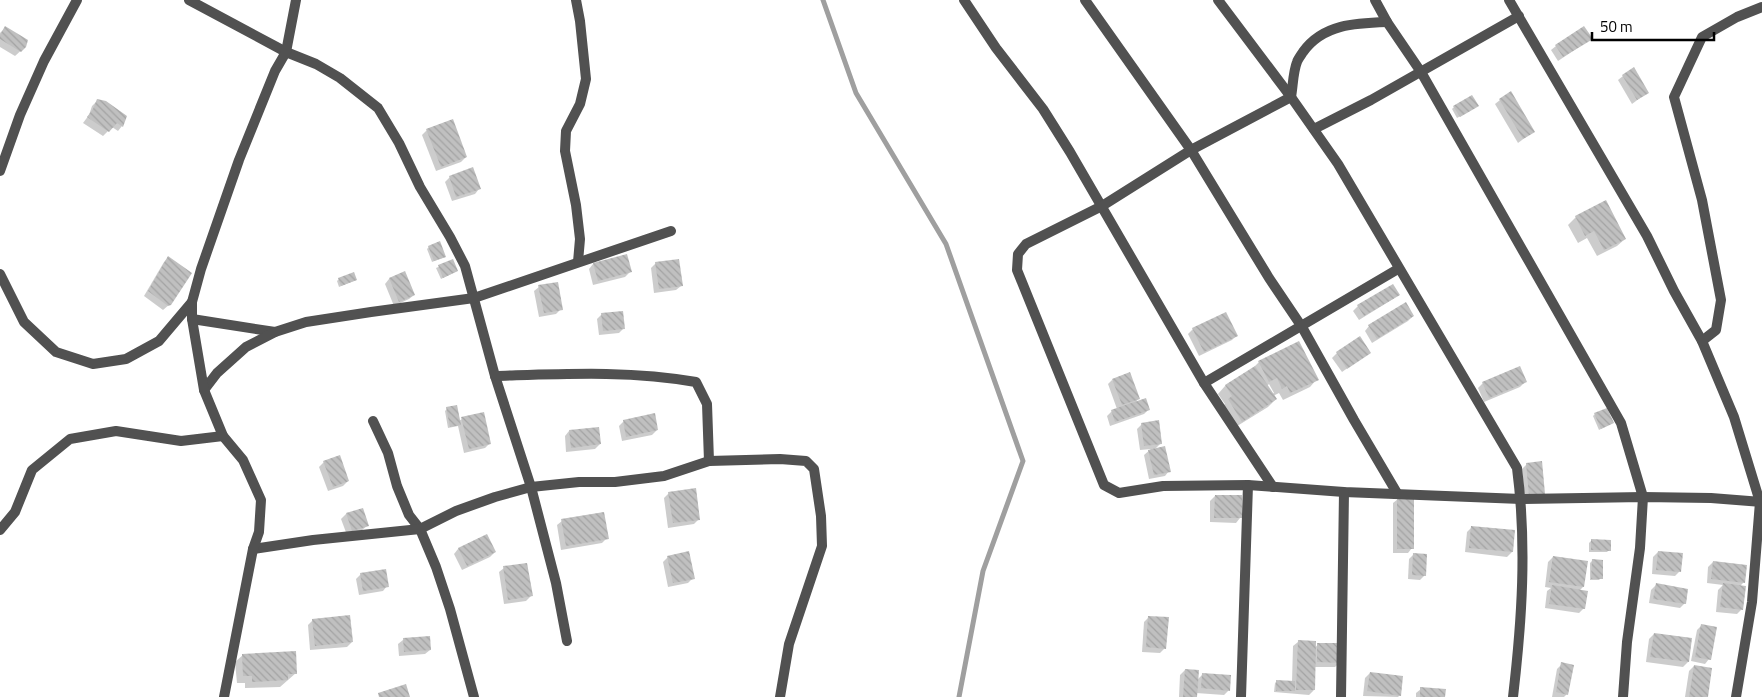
<svg xmlns="http://www.w3.org/2000/svg" width="1762" height="697" font-family="'Titillium Web',sans-serif">
	<defs>
		<pattern id="building-back-hatch" width="6" height="6" patternUnits="userSpaceOnUse" patternTransform="scale(1.25)"><rect width="6" height="6" fill="#c0c0c0"/><path d="M-1 5l2 2M0 0l6 6M5-1l2 2" fill="none" stroke="#a3a3a3"/></pattern>
	</defs>
	<rect width="100%" height="100%" fill="#fff"/>
	<g fill="#0003" fill-rule="evenodd">
		<path d="M5,28L25,47L15,56L0,47V33Z"/>
		<path d="M1591,39L1558,61L1551,50L1556,46Z"/>
		<path d="M1623,76L1648,92L1632,104L1618,80Z"/>
		<path d="M1500,100L1534,131L1518,143L1495,104Z"/>
		<path d="M97,101L122,126L118,131L112,127L103,136L83,123L89,115L92,106Z"/>
		<path d="M1454,107L1475,108L1457,118L1452,109Z"/>
		<path d="M427,130L466,157L461,162L436,171L422,135Z"/>
		<path d="M450,177L479,189L475,194L452,201L445,182Z"/>
		<path d="M1576,217L1625,239L1617,246L1597,256L1587,238L1578,243L1568,225Z"/>
		<path d="M429,247L445,257L432,262L427,249Z"/>
		<path d="M626,255L630,272L625,277L593,285L589,269L593,264Z"/>
		<path d="M168,258L170,304L163,310L144,296L164,262Z"/>
		<path d="M452,261L457,271L441,279L436,268Z"/>
		<path d="M656,263L681,286L676,290L654,293L651,268Z"/>
		<path d="M405,273L414,295L409,299L394,306L385,284L389,279Z"/>
		<path d="M339,279L356,280L339,287L337,281Z"/>
		<path d="M539,287L561,309L556,314L539,317L534,291Z"/>
		<path d="M1398,294L1393,299L1359,320L1353,311L1358,306Z"/>
		<path d="M602,314L624,328L619,333L599,335L597,319Z"/>
		<path d="M1413,316L1408,321L1372,343L1365,331L1369,326Z"/>
		<path d="M1193,329L1236,336L1232,340L1199,356L1188,334Z"/>
		<path d="M1337,353H1369L1342,372L1332,358Z"/>
		<path d="M1259,362L1317,379L1310,387L1283,400L1279,393L1273,396L1276,399L1268,407L1234,428L1221,407L1225,404L1218,394L1225,386L1252,369ZM1269,384L1274,393L1272,394L1267,386Z"/>
		<path d="M1112,380L1139,398L1134,404L1149,409L1144,414L1110,426L1107,416L1112,411L1117,409L1108,384Z"/>
		<path d="M1525,382L1520,387L1484,402L1478,388L1483,383Z"/>
		<path d="M447,409L459,421L462,419L490,443L485,448L464,453L458,426L448,428L445,411Z"/>
		<path d="M1595,414L1612,423L1599,430L1593,416Z"/>
		<path d="M623,422L657,430L652,435L622,441L619,426Z"/>
		<path d="M1142,424L1161,443L1155,449L1169,471L1165,476L1149,479L1144,455L1151,449L1140,450L1137,429Z"/>
		<path d="M569,431L600,444L595,449L566,452L565,436Z"/>
		<path d="M324,462L348,481L343,486L328,491L319,467Z"/>
		<path d="M1527,464L1544,494L1525,500L1522,469Z"/>
		<path d="M669,493L699,519L694,524L668,528L664,498Z"/>
		<path d="M1215,496L1240,518L1236,523L1210,522V501Z"/>
		<path d="M1398,499L1412,548L1408,553H1393V503Z"/>
		<path d="M362,509L367,526L362,530L347,535L341,519L346,514Z"/>
		<path d="M562,521L607,538L602,543L561,550L557,525Z"/>
		<path d="M1472,527L1512,552L1507,557L1465,552L1467,532Z"/>
		<path d="M487,535L495,552L490,557L462,570L454,554L458,549Z"/>
		<path d="M1591,541L1609,550L1607,552H1589V543Z"/>
		<path d="M1658,552L1680,571L1675,576L1652,574L1653,557Z"/>
		<path d="M1414,554L1425,575L1420,580L1408,579L1409,559Z"/>
		<path d="M668,557L693,578L688,583L668,587L663,562Z"/>
		<path d="M1553,557L1586,562L1583,587L1579,591L1584,608L1579,613L1545,608L1547,591L1551,588L1545,587L1548,562Z"/>
		<path d="M1592,561L1601,578L1599,580H1590V563Z"/>
		<path d="M1713,562L1744,582L1739,587L1741,610L1737,614L1716,612L1718,590L1723,585L1707,583L1708,567Z"/>
		<path d="M504,568L531,596L526,601L504,604L499,572Z"/>
		<path d="M361,574L387,586L383,591L359,595L356,579Z"/>
		<path d="M1656,585L1685,603L1680,608L1649,603L1651,590Z"/>
		<path d="M1149,617L1165,648L1160,653L1142,652L1144,622Z"/>
		<path d="M313,620L352,642L347,647L310,650L308,625Z"/>
		<path d="M1702,625L1709,659L1705,664L1691,661L1697,630Z"/>
		<path d="M1654,634L1691,639L1688,662L1683,667L1646,662L1649,639Z"/>
		<path d="M403,640L430,650L425,654L399,656L398,644Z"/>
		<path d="M1298,642L1315,648L1318,644L1340,662L1335,667H1314V690L1309,695L1274,692L1275,683L1277,681L1292,682L1293,646Z"/>
		<path d="M243,655L296,673L280,687L245,688V683H237L235,662Z"/>
		<path d="M1562,664L1567,694L1564,697H1552L1557,669Z"/>
		<path d="M1694,666L1706,697H1685L1689,671Z"/>
		<path d="M1185,670L1197,680L1203,674L1229,690L1224,695L1196,693V697H1179L1180,675Z"/>
		<path d="M1370,673L1400,695L1398,697L1363,696L1365,678Z"/>
		<path d="M1421,689L1444,697H1416V693Z"/>
	</g>
	<g fill="none" stroke-linecap="round" stroke-linejoin="round">
		<path stroke="#9f9f9f" stroke-width="5" d="M823,0L856,93L946,244L1023,461L983,571L959,697"/>
	</g>
	<g fill="url(#building-back-hatch)">
		<path d="M5,26L28,40L26,47L21,52L0,39V35Z"/>
		<path d="M1584,26L1593,39L1563,57L1555,45Z"/>
		<path d="M1634,67L1649,93L1637,100L1622,75Z"/>
		<path d="M1511,91L1535,132L1523,139L1499,99Z"/>
		<path d="M1472,95L1479,106L1460,117L1453,106Z"/>
		<path d="M97,99L106,101L127,116L123,127L117,123L109,132L87,117L93,109Z"/>
		<path d="M453,119L467,157L441,167L426,129Z"/>
		<path d="M473,167L481,189L456,197L449,176Z"/>
		<path d="M1606,200L1626,239L1604,250L1594,231L1585,236L1575,216Z"/>
		<path d="M440,241L446,257L434,261L428,246Z"/>
		<path d="M627,254L632,272L598,281L593,263Z"/>
		<path d="M168,256L192,273L171,305L168,306L148,291Z"/>
		<path d="M453,259L458,271L443,278L438,265Z"/>
		<path d="M679,259L683,286L659,289L655,262Z"/>
		<path d="M405,271L415,295L399,302L389,278Z"/>
		<path d="M354,272L357,280L341,286L338,278Z"/>
		<path d="M558,282L563,310L544,313L538,285Z"/>
		<path d="M1393,284L1400,295L1364,316L1357,305Z"/>
		<path d="M1406,302L1414,316L1377,339L1368,325Z"/>
		<path d="M623,311L625,329L603,331L601,313Z"/>
		<path d="M1226,312L1238,336L1204,352L1192,328Z"/>
		<path d="M1360,336L1371,353L1347,369L1336,352Z"/>
		<path d="M1299,341L1319,380L1290,393L1287,386L1282,389L1277,378L1269,382L1258,361Z"/>
		<path d="M1255,366L1277,399L1242,422L1228,399L1232,396L1225,385Z"/>
		<path d="M1520,366L1527,382L1489,398L1482,382Z"/>
		<path d="M1130,372L1140,399L1122,405L1112,379Z"/>
		<path d="M1146,398L1150,410L1115,422L1111,410Z"/>
		<path d="M457,405L461,425L450,427L446,407Z"/>
		<path d="M1607,408L1614,423L1601,429L1594,413Z"/>
		<path d="M484,412L491,444L469,449L461,417Z"/>
		<path d="M655,413L658,430L626,437L623,420Z"/>
		<path d="M1159,420L1162,444L1144,446L1141,423Z"/>
		<path d="M599,427L601,444L571,448L569,430Z"/>
		<path d="M1165,446L1171,472L1154,475L1148,450Z"/>
		<path d="M340,455L349,481L333,487L323,461Z"/>
		<path d="M1542,461L1545,494L1529,496L1526,463Z"/>
		<path d="M696,488L700,520L673,523L668,492Z"/>
		<path d="M1215,495H1242V518H1214Z"/>
		<rect x="1397" y="497" width="17" height="52"/>
		<path d="M363,508L369,526L352,531L346,513Z"/>
		<path d="M604,512L609,539L566,546L561,519Z"/>
		<path d="M1471,526L1515,530L1513,552L1469,548Z"/>
		<path d="M487,534L496,552L467,566L458,548Z"/>
		<path d="M1591,539L1611,540V551L1591,550Z"/>
		<path d="M689,551L695,579L673,583L667,556Z"/>
		<path d="M1658,551L1683,553L1681,572L1656,570Z"/>
		<path d="M1413,553L1427,554L1426,576L1412,575Z"/>
		<path d="M1553,556L1588,561L1584,587L1549,582Z"/>
		<path d="M1592,559L1603,560V579H1591Z"/>
		<path d="M1713,561L1747,565L1745,583L1711,579Z"/>
		<path d="M527,563L533,596L508,600L503,566Z"/>
		<path d="M386,569L389,587L363,591L360,573Z"/>
		<path d="M1656,583L1688,589L1686,604L1653,599Z"/>
		<path d="M1723,583L1746,586L1743,610L1720,607Z"/>
		<path d="M1552,585L1588,591L1585,609L1549,604Z"/>
		<path d="M350,615L353,642L315,646L312,619Z"/>
		<path d="M1148,616L1169,617L1166,649L1146,647Z"/>
		<path d="M1701,624L1717,627L1711,660L1695,657Z"/>
		<path d="M1654,633L1692,638L1689,662L1650,657Z"/>
		<path d="M430,636L431,650L404,652L403,638Z"/>
		<path d="M1298,640L1316,641L1315,690H1296Z"/>
		<path d="M1317,643H1341V663L1317,662Z"/>
		<path d="M296,651L297,674H288V680L252,682V676H243L242,654Z"/>
		<path d="M1561,662L1574,665L1568,695L1556,692Z"/>
		<path d="M1694,665L1712,668L1708,697H1689Z"/>
		<path d="M1185,669L1199,670L1197,697H1183Z"/>
		<path d="M1370,672L1403,676L1401,696L1367,691Z"/>
		<path d="M1202,673L1231,675L1230,691L1201,688Z"/>
		<path d="M1276,680L1295,681V691H1276Z"/>
		<path d="M406,684L410,697H379L378,693Z"/>
		<path d="M1420,687L1446,689L1445,697H1420Z"/>
	</g>
	<g fill="none" stroke-linecap="round" stroke-linejoin="round">
		<g stroke="#515151" stroke-width="10">
			<path d="M189,0L286,52L316,64L340,78L378,108L399,143L420,187L450,237L465,266L495,376L531,487L556,583L567,641"/>
			<path d="M576,0L580,21L586,79L580,104L566,131L565,151L576,205L580,239L578,262"/>
			<path d="M964,0L996,48L1043,109L1070,152L1204,383L1273,487"/>
			<path d="M1085,0L1191,150L1269,278L1302,327L1354,420L1397,493"/>
			<path d="M1218,0L1291,97L1338,164L1517,468C1527,545 1522,620 1513,697"/>
			<path d="M1375,0L1387,22L1421,72L1621,423L1643,497L1640,548L1627,642L1623,697"/>
			<path d="M1509,0L1647,236L1674,291L1702,341L1734,417L1760,502L1752,602L1736,697"/>
			<path d="M1387,22C1356,23 1323,24 1303,52C1301,55 1298,59 1297,62C1293,72 1293,86 1291,97L1191,150L1102,206L1026,244L1018,254L1017,270L1104,485L1119,493L1163,486L1248,485L1344,492L1521,499L1643,497L1711,498L1762,502"/>
			<path d="M1314,129L1371,100L1519,16"/>
			<path d="M0,171L20,115L44,61L77,0"/>
			<path d="M0,274L24,322L56,352L93,364L126,359L159,341L192,302"/>
			<path d="M192,319L275,332"/>
			<path d="M1702,341L1716,330L1721,300L1702,200L1674,97L1702,37L1737,17L1762,7"/>
			<path d="M495,376C561,374 630,370 696,382L707,404L709,461"/>
			<path d="M1204,383L1398,269"/>
			<path d="M204,390L217,373L246,347L275,332L306,322L371,312L474,298L671,231"/>
			<path d="M373,421L388,453L397,486L409,515L420,529L436,567L450,609L474,697"/>
			<path d="M0,530L15,512L32,470L70,439L116,431L181,441L223,436"/>
			<path d="M253,549L313,540L420,529L456,511L495,497L531,487L579,482H615L664,476L709,461L780,459L806,461L814,469L821,516L822,546L789,644L780,697"/>
			<path d="M224,697L253,549L259,532L261,500L243,460L223,436L204,390L192,319V302L201,269L239,160L275,71L286,52L296,0"/>
			<path d="M1241,697L1248,485"/>
			<path d="M1341,697L1344,492"/>
		</g>
	</g>
	<path d="M1592 32v8h122v-8" fill="none" stroke="#000000" stroke-width="2.5"/>
	<text x="1600" y="32" font-size="15" fill="#000000" stroke="#ffffff" stroke-width="4" paint-order="stroke">50 m</text>
</svg>
